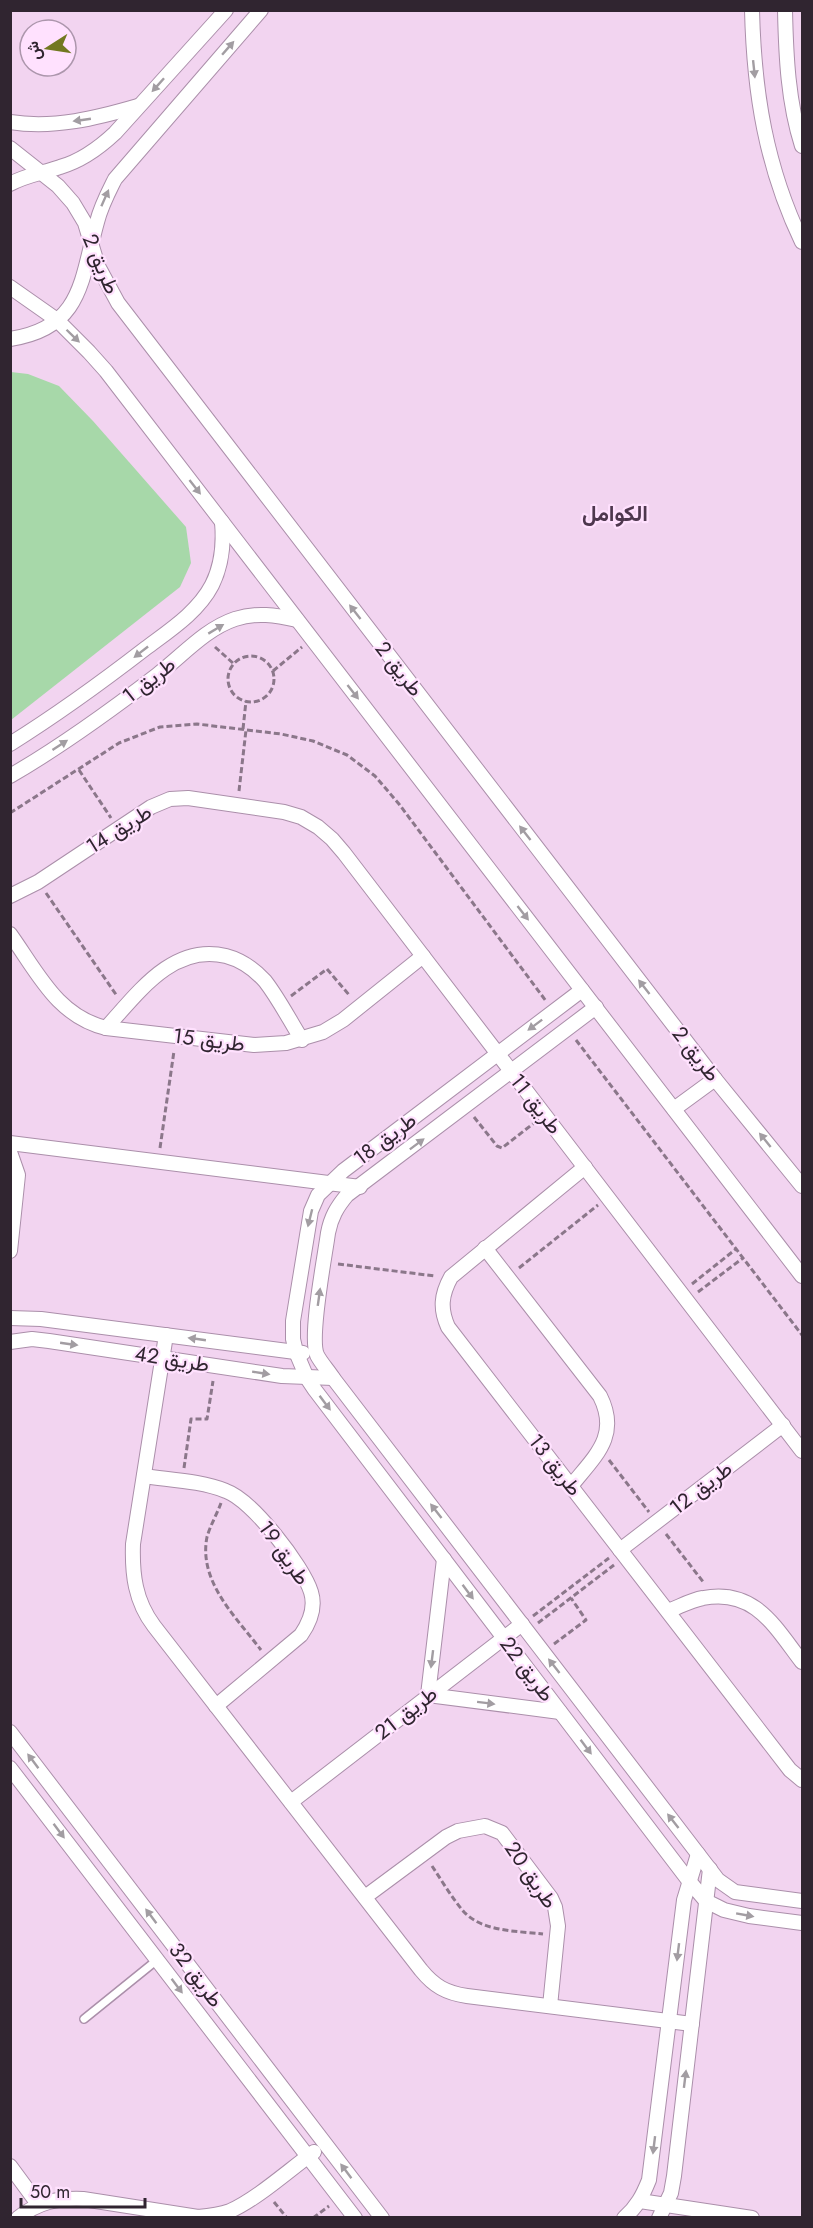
<svg xmlns="http://www.w3.org/2000/svg" width="813" height="2228" font-family="Jost,Vazirmatn,sans-serif">
	<rect width="100%" height="100%" fill="#f2d4f0"/>
	<path fill="#a7d8a9" d="M11,372L28,374L59,386L93,421L186,527L191,563L180,587L11,720Z"/>
	<g fill="none" stroke-linecap="round" stroke-linejoin="round">
		<defs>
			<path id="service" d="M84,2019L157,1960"/>
			<g id="minor">
				<path d="M752,10C754,93 766,167 802,242"/>
				<path d="M785,10C786,56 788,102 802,146"/>
				<path d="M10,122C54,129 97,118 138,106"/>
				<path d="M10,148L58,186L73,203L85,223L98,266L118,303L715,1079L802,1186"/>
				<path d="M10,184C26,175 43,173 60,167C81,161 99,148 115,133L226,10"/>
				<path d="M10,287L57,320L89,352L106,371L802,1276"/>
				<path d="M10,339C83,328 81,279 97,222C101,206 108,193 115,179L261,10"/>
				<path d="M10,744C58,714 102,682 146,648C170,630 198,612 212,585C222,565 224,544 222,522"/>
				<path d="M10,776C62,746 110,711 157,675C182,656 205,629 235,619C256,612 276,615 297,620"/>
				<path d="M10,896L38,882L151,807L170,799L188,798L284,812L301,817L318,827L332,839L344,853L802,1451"/>
				<path d="M10,934C38,973 57,1016 106,1028L254,1045L286,1043L323,1032L343,1020L423,956"/>
				<path d="M582,990L343,1171L318,1195L311,1211L293,1321V1339L296,1352L307,1378L315,1390L689,1881L706,1901L724,1910L749,1916L802,1923"/>
				<path d="M596,1007L347,1195C337,1207 331,1217 328,1233C325,1256 309,1337 317,1355C321,1363 328,1370 333,1378L718,1880L735,1892L802,1901"/>
				<path d="M106,1028C138,993 173,943 226,956C241,960 255,970 265,981C279,999 290,1021 302,1040"/>
				<path d="M674,1109L715,1079"/>
				<path d="M10,1143L360,1187"/>
				<path d="M10,1152L18,1175L10,1251"/>
				<path d="M585,1167L451,1277C441,1295 440,1309 448,1327L790,1770L802,1780"/>
				<path d="M485,1248L600,1396C620,1436 595,1456 571,1486"/>
				<path d="M10,1318L41,1319L303,1353"/>
				<path d="M166,1335L133,1544C132,1574 135,1601 154,1626L421,1970C434,1986 446,1993 467,1996L692,2024"/>
				<path d="M10,1342L32,1339L49,1341L282,1376L333,1378"/>
				<path d="M144,1476C171,1480 201,1481 226,1491C252,1500 303,1566 311,1592C316,1608 310,1622 301,1635L216,1706"/>
				<path d="M620,1550L783,1425"/>
				<path d="M444,1559L428,1695L560,1712"/>
				<path d="M668,1611C679,1607 691,1600 703,1598C755,1588 775,1627 802,1662"/>
				<path d="M10,1732L382,2218"/>
				<path d="M10,1768L355,2218"/>
				<path d="M291,1802L522,1624"/>
				<path d="M365,1897L446,1837L458,1831L485,1826L502,1833L551,1898L555,1907L558,1926L550,2006"/>
				<path d="M10,2166L38,2204"/>
				<path d="M640,2201L752,2218"/>
				<path d="M18,2218C38,2202 57,2198 83,2199L198,2217C209,2216 219,2215 230,2211C257,2199 289,2170 314,2152"/>
				<path d="M624,2218C637,2207 643,2195 649,2180L684,1900L698,1854"/>
				<path d="M659,2218L671,2193L674,2176L710,1869"/>
			</g>
		</defs>
		<use href="#service" stroke="#ab8faa" stroke-width="10"/>
		<use href="#minor" stroke="#ab8faa" stroke-width="16"/>
		<g stroke="#8b778a" stroke-width="3" stroke-dasharray="6 3" stroke-linecap="butt">
			<path d="M215,647L234,664"/>
			<circle cx="251" cy="679" r="23"/>
			<path d="M273,671L302,647"/>
			<path d="M243,729L246,701"/>
			<path d="M79,770L111,818"/>
			<path d="M239,791L246,730"/>
			<path d="M10,813L119,743L160,727L197,724L281,734L313,741L347,755L375,776L399,804L546,1001"/>
			<path d="M46,893L117,996"/>
			<path d="M291,996L327,969L350,996"/>
			<path d="M576,1040L802,1335"/>
			<path d="M474,1117L497,1146L502,1148L534,1123"/>
			<path d="M160,1148L174,1051"/>
			<path d="M338,1264L435,1276"/>
			<path d="M519,1268L598,1205"/>
			<path d="M692,1284L736,1249"/>
			<path d="M698,1292L743,1258"/>
			<path d="M609,1460L649,1512"/>
			<path d="M184,1468L191,1419H207L213,1381"/>
			<path d="M221,1503C217,1514 210,1526 207,1537C198,1582 237,1618 261,1650"/>
			<path d="M666,1534L704,1583"/>
			<path d="M533,1616L609,1558"/>
			<path d="M538,1623L614,1565"/>
			<path d="M554,1644L586,1620L571,1598"/>
			<path d="M432,1866C442,1881 452,1898 464,1912C483,1932 518,1931 543,1934"/>
			<path d="M274,2202L287,2218"/>
			<path d="M313,2218L329,2206"/>
		</g>
		<use href="#service" stroke="#fff" stroke-width="7"/>
		<use href="#minor" stroke="#fff" stroke-width="14"/>
	</g>
	<defs><path id="oneway-solid" d="M-6-.8H1V-3.2L6.5 0L1 3.2V.8H-6Z" transform="scale(1.5)"/></defs>
	<g fill="#a29da2">
		<use href="#oneway-solid" transform="translate(228 48) rotate(-49)"/>
		<use href="#oneway-solid" transform="translate(754 69) rotate(84)"/>
		<use href="#oneway-solid" transform="translate(158 85) rotate(132)"/>
		<use href="#oneway-solid" transform="translate(82 120) rotate(172)"/>
		<use href="#oneway-solid" transform="translate(105 198) rotate(-66)"/>
		<use href="#oneway-solid" transform="translate(73 336) rotate(44)"/>
		<use href="#oneway-solid" transform="translate(195 487) rotate(52)"/>
		<use href="#oneway-solid" transform="translate(355 612) rotate(-128)"/>
		<use href="#oneway-solid" transform="translate(216 629) rotate(-31)"/>
		<use href="#oneway-solid" transform="translate(141 652) rotate(142)"/>
		<use href="#oneway-solid" transform="translate(353 692) rotate(52)"/>
		<use href="#oneway-solid" transform="translate(60 745) rotate(-33)"/>
		<use href="#oneway-solid" transform="translate(525 833) rotate(-128)"/>
		<use href="#oneway-solid" transform="translate(523 913) rotate(52)"/>
		<use href="#oneway-solid" transform="translate(644 987) rotate(-128)"/>
		<use href="#oneway-solid" transform="translate(535 1025) rotate(143)"/>
		<use href="#oneway-solid" transform="translate(765 1140) rotate(-129)"/>
		<use href="#oneway-solid" transform="translate(417 1144) rotate(-37)"/>
		<use href="#oneway-solid" transform="translate(310 1218) rotate(104)"/>
		<use href="#oneway-solid" transform="translate(319 1297) rotate(-82)"/>
		<use href="#oneway-solid" transform="translate(197 1339) rotate(-172)"/>
		<use href="#oneway-solid" transform="translate(69 1344) rotate(8)"/>
		<use href="#oneway-solid" transform="translate(261 1373) rotate(9)"/>
		<use href="#oneway-solid" transform="translate(325 1403) rotate(53)"/>
		<use href="#oneway-solid" transform="translate(436 1511) rotate(-128)"/>
		<use href="#oneway-solid" transform="translate(468 1592) rotate(53)"/>
		<use href="#oneway-solid" transform="translate(432 1659) rotate(97)"/>
		<use href="#oneway-solid" transform="translate(554 1666) rotate(-128)"/>
		<use href="#oneway-solid" transform="translate(486 1703) rotate(7)"/>
		<use href="#oneway-solid" transform="translate(586 1747) rotate(53)"/>
		<use href="#oneway-solid" transform="translate(33 1761) rotate(-127)"/>
		<use href="#oneway-solid" transform="translate(673 1821) rotate(-128)"/>
		<use href="#oneway-solid" transform="translate(59 1831) rotate(53)"/>
		<use href="#oneway-solid" transform="translate(745 1915) rotate(10)"/>
		<use href="#oneway-solid" transform="translate(151 1916) rotate(-127)"/>
		<use href="#oneway-solid" transform="translate(678 1952) rotate(97)"/>
		<use href="#oneway-solid" transform="translate(177 1986) rotate(53)"/>
		<use href="#oneway-solid" transform="translate(685 2079) rotate(-83)"/>
		<use href="#oneway-solid" transform="translate(654 2145) rotate(97)"/>
		<use href="#oneway-solid" transform="translate(346 2171) rotate(-127)"/>
	</g>
	<g text-anchor="middle" dominant-baseline="central" stroke-width="4.5" stroke-linejoin="round" paint-order="stroke">
		<g font-size="21" fill="#302530" stroke="#ffe1fe">
			<text transform="translate(101 264) rotate(67)">طريق 2</text>
			<text transform="translate(399 669) rotate(52)">طريق 2</text>
			<text transform="translate(149 680) rotate(-38)">طريق 1</text>
			<text transform="translate(119 829) rotate(-32)">طريق 14</text>
			<text transform="translate(209 1040) rotate(7)">طريق 15</text>
			<text transform="translate(696 1054) rotate(52)">طريق 2</text>
			<text transform="translate(536 1104) rotate(52)">طريق 11</text>
			<text transform="translate(385 1139) rotate(-37)">طريق 18</text>
			<text transform="translate(172 1359) rotate(9)">طريق 42</text>
			<text transform="translate(555 1465) rotate(52)">طريق 13</text>
			<text transform="translate(701 1488) rotate(-38)">طريق 12</text>
			<text transform="translate(284 1553) rotate(55)">طريق 19</text>
			<text transform="translate(527 1669) rotate(53)">طريق 22</text>
			<text transform="translate(406 1713) rotate(-38)">طريق 21</text>
			<text transform="translate(531 1875) rotate(56)">طريق 20</text>
			<text transform="translate(196 1975) rotate(53)">طريق 32</text>
		</g>
		<g font-size="22" font-weight="bold" fill="#4e374e" stroke="#ffe1fe">
			<text x="615" y="513">الكوامل</text>
		</g>
	</g>
	<rect width="813" height="2228" fill="none" stroke="#302530" stroke-width="24"/>
	<g transform="translate(48 48) rotate(258)"><circle r="28" fill="#ffe1fe" stroke="#ac96ac" stroke-width="1.5"/>
	<path d="M0-4.5L10 22L0 15L-10 22Z" fill="#727821"/>
	<text y="-9" font-size="16" font-weight="bold" text-anchor="middle" fill="#302530">ش</text>
	</g>
	<path d="M21 2198v9h124v-9" fill="none" stroke="#302530" stroke-width="3"/>
	<text x="30" y="2198" font-size="18" fill="#302530" stroke="#ffe1fe" stroke-width="4.5" paint-order="stroke">50 m</text>
</svg>
